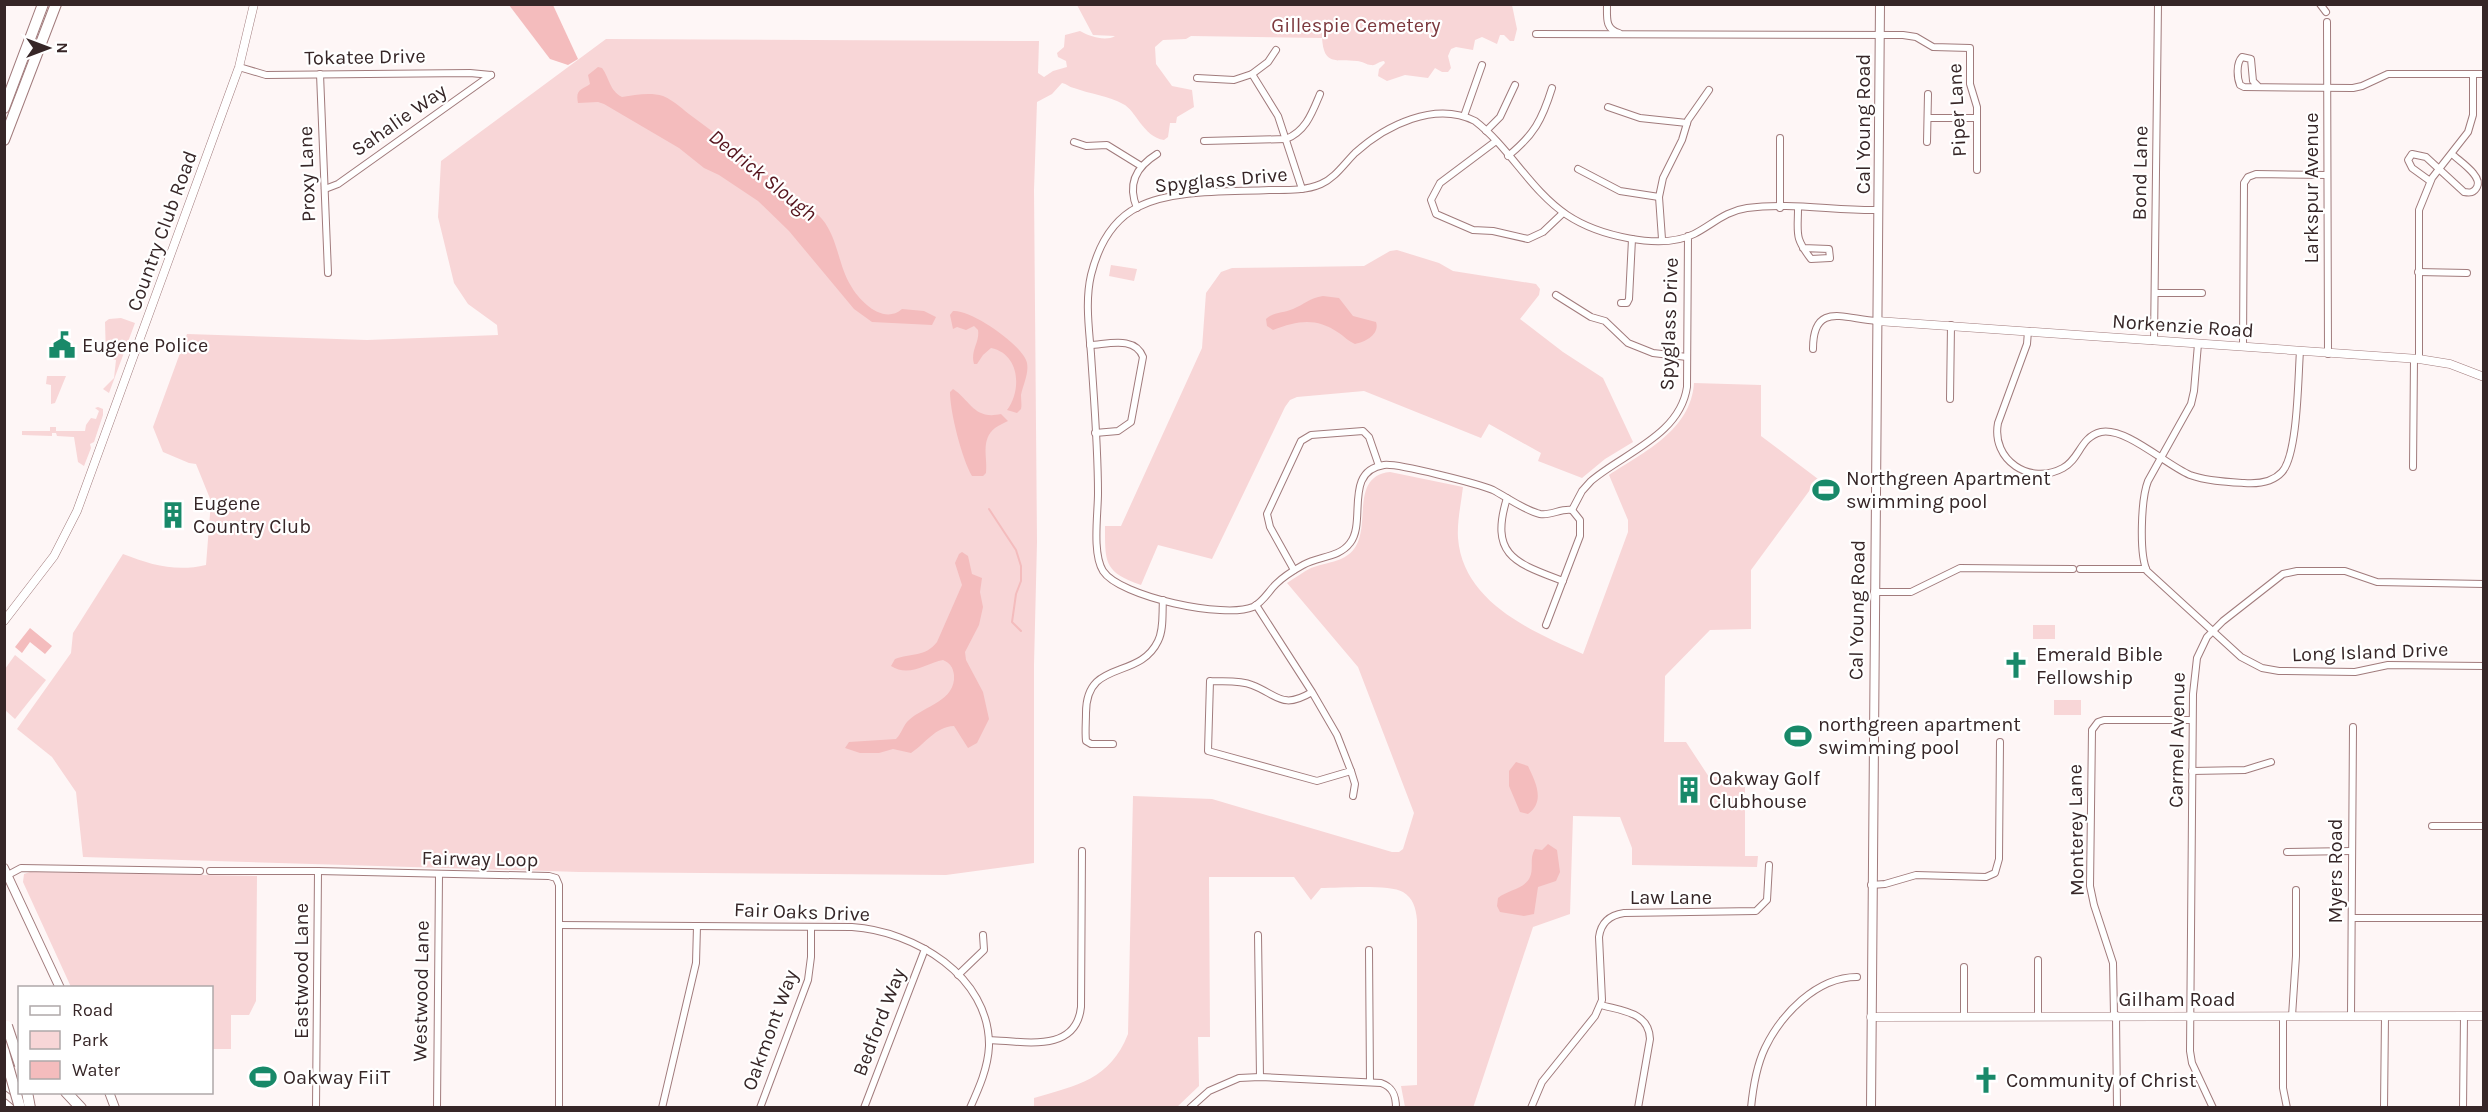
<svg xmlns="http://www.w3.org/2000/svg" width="2488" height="1112" font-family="Karla,sans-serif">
	<rect width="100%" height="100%" fill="#fef6f6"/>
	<g fill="#f8d6d7">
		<path d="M1077,5H1512L1517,29L1514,41H1510L1504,35H1500L1497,44L1482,37L1475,40L1473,50L1456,47L1451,49L1448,56L1451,68L1448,72H1442L1435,68L1428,78L1405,75L1387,81L1378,76L1379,69L1385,63L1384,61C1379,61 1376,66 1371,65C1367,65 1362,61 1357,61C1335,59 1324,66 1322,38L1191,36L1186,39L1163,40L1155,47L1156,64L1172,86L1192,90L1194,107L1177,117L1176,123H1170L1168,137L1164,140C1143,137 1136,110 1123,104C1109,96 1090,94 1074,88C1069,87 1067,84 1062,83L1052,94L1037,102L1034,190L1037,542L1034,665V863L946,875L579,872L83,857L76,792L52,757L17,729L71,653L73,633L123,554C151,565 176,572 206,565L211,501L196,464L189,463L163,452L153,427L187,334L367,340L498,335L497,325L468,304L454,283L438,217L441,161L606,39L1039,41L1038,73L1044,77L1053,71L1067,67L1066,61L1058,57L1057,53L1064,47L1065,35L1080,31C1089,36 1105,42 1115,36L1093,35Z"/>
		<path d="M1397,250L1439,263L1453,271L1536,284L1540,289L1539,295L1520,319L1563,352L1603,378L1633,442L1605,459L1582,478L1538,461L1541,453L1489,424L1481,438L1364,391L1297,397L1290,400L1285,407L1212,559L1158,545L1141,585C1104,572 1105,563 1105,526H1121L1202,348L1206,293L1221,272L1232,268L1364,266L1390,251Z"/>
		<path d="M1111,265L1137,269L1134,281L1109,276Z"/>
		<path d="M121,318L135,323L109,393L103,389L114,378L116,360L106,357L105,322L109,319Z"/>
		<path d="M47,376H66L55,403L51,404V385L46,384Z"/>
		<path d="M1694,383L1761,385V436L1818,479L1751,570V629L1710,630L1665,676L1664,742H1686L1709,777H1745V856H1758L1757,867L1632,865V848L1620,817L1573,816L1570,914L1533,927L1473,1108L1405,1107L1401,1086L1417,1085V920C1416,908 1413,898 1403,892C1390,884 1339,888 1321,888L1311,900L1294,877H1209L1210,1037H1198L1199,1086L1177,1107L1034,1108V1098C1077,1085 1110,1080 1128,1034L1133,796L1212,799L1392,852H1399L1403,849L1414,813L1358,667L1287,583C1295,578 1303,572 1311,568C1327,562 1347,562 1356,546C1370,522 1351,476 1390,472L1463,487C1461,504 1457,521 1458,538C1463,602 1531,631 1583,654L1628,532V520L1609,475C1644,452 1691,430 1694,383Z"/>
		<path d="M98,407L103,409V415L94,442L90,444L91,448L84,466L78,462L74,437L57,436L56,433H52V436L22,435V431H50V427H56V431H85L86,425L91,418L96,419L99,411L95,408Z"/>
		<rect x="2033" y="625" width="22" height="14"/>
		<path d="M15,655L46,680L15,719L5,710V669Z"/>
		<rect x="2054" y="700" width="27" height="15"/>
		<path d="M30,872L257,876L256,1001L249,1015H231V1049H212V988L71,987L23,882L24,874Z"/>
	</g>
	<g fill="#f4bcbd">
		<path d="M509,5H553L578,59L568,65L550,59Z"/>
		<path d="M598,67L602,68C610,79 609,90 622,97C635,95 650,92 663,96C675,101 683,110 693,117C729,144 764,170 796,200C804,207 816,211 822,219C838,238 838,265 851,286C860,302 884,325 902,309L924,311L936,317L932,325L872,322L854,309L789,231L758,201L719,175L704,168L679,148L604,104L598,102L578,103C575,89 582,90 590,84L588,75Z"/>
		<path d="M1323,296L1339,298L1353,316L1376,322C1380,334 1366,342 1355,344C1348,341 1345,337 1339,333C1315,317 1298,321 1273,330L1267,326L1266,319C1273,312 1284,313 1293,309C1305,304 1309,298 1323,296Z"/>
		<path d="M953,311C971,309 1024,346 1027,363C1029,374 1023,385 1021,395C1021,400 1022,405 1021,409L1017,413L1007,410C1022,390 1020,354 991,348L983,355L977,364H974C970,351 980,342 978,330L974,326L966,330L957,327L953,329L950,315Z"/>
		<path d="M953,389C971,401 974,420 1001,414L1008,421C1004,423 999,425 995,428C980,440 988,458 986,473L983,476H972C962,459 950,412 950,392Z"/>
		<path d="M962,552L968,556L972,574L982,578L980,592L983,607L979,625L965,652L966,660L983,692L989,719L977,743L968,748L954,726C935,727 926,743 911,753L893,749L879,753H860L845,748L849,742L896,739C902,733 903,725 909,720C924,706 956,701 954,675C953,667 950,663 943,660C927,663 909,678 891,666L895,659C910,653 926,657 937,642L962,585L955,563L959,554Z"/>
		<path d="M30,628L52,646L45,654L30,642L22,653L15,647Z"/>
		<path d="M1516,762L1528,766C1535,781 1546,801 1528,814L1520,812L1509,786V771Z"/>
		<path d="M1548,844L1557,850L1560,872L1556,881L1538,887L1534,914L1524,916L1500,912L1497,906L1498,898C1507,890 1525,889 1530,877C1534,868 1529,858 1535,849L1542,850Z"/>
	</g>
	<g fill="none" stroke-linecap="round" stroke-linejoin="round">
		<path stroke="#f4bcbd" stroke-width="2" d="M989,509L1016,550L1021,566V581L1016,594L1012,622L1021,631"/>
		<defs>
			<g id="minor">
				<path d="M1607,4C1607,18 1605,29 1619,33"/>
				<path d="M2320,4L2326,12"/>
				<path d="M2327,22L2328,354"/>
				<path d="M1536,34L1903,35L1916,37L1933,47L1970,48V84L1977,107V170"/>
				<path d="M1276,50L1268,62L1252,74L1278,116L1302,189"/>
				<path d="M239,67L266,75L470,73L491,75"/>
				<path d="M320,74L328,273"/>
				<path d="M1197,78L1234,80L1252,74"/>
				<path d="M2259,87L2253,81L2251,59L2242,57C2236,63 2237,78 2240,85L2244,87L2353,88L2362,86L2388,74H2484"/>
				<path d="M1608,107L1640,118L1687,123"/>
				<path d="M1464,116L1482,65"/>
				<path d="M1928,118H1977"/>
				<path d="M1486,131L1500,117L1515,85"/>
				<path d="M1204,141L1286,139C1306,131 1312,113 1320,94"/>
				<path d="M1496,141L1440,183L1431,200L1436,214L1473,230L1493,231L1528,239L1543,232L1563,213"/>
				<path d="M1074,142L1086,146L1107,145L1141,166"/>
				<path d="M1927,142L1928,94"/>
				<path d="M1508,156C1534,135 1542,120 1552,88"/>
				<path d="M1578,169L1620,191L1659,197"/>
				<path d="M2430,181L2412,168L2408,160L2412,154L2426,157L2464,192C2470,193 2474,193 2477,187C2483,176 2459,161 2452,154"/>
				<path d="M325,189L338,184L491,75"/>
				<path d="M1137,208C1127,184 1136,167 1157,154"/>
				<path d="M1780,208V138"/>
				<path d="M1798,208C1798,234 1794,237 1811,259L1830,258L1829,249L1803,248"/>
				<path d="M1688,236L1687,387C1680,435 1624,453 1591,481L1582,491L1572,510C1561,508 1551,516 1540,514C1524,510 1508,498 1493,490C1479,484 1397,463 1384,465C1343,471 1367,522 1350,543C1339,558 1318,556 1303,565C1294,570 1284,576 1276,584C1268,592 1263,602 1253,607C1225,619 1120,597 1103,571C1092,553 1098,514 1098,493C1098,447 1094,400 1091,354C1089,328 1085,301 1091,275C1098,247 1112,220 1138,207C1173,189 1230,192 1269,190C1286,190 1305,191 1321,184C1335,178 1344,164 1355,153C1386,125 1435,101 1475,121C1510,148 1530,190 1567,215C1597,235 1660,251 1694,234C1712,225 1725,211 1747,208C1789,202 1836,211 1879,210"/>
				<path d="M1662,239L1659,197L1663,178L1682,140L1688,120L1709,90"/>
				<path d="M2418,272L2467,273"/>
				<path d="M2155,293H2202"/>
				<path d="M1556,295L1591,317L1605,321L1628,343L1653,353L1687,357"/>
				<path d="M1621,303H1627L1629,299L1632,239"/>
				<path d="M2028,331L2027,344L1998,423C1991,460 2030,486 2063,468C2080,459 2080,437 2101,432C2126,427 2166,465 2190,475C2206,481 2227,482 2244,483C2257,484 2273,482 2282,472C2298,454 2298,377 2300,351"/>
				<path d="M2154,341L2158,4"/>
				<path d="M2198,344L2194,391L2191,404L2148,481C2141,499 2139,554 2147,571L2241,657L2262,668L2279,671L2355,672L2388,665L2484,666"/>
				<path d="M1090,345C1109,344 1135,336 1143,357L1131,422L1118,431L1095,433"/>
				<path d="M2243,347L2244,183L2248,177L2256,174L2327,175"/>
				<path d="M1813,349C1813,301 1844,319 1877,321"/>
				<path d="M2419,359V210L2432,178L2468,132L2473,115V74"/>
				<path d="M1950,399L1951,325"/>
				<path d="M2413,467L2414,359"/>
				<path d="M1507,498C1489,556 1516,563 1563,581"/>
				<path d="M2080,569H2146"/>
				<path d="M1294,570L1270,527L1267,514L1301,441L1311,435L1363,431L1369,437L1379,466"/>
				<path d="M1874,592H1911L1960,568L2073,569"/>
				<path d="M1256,605L1312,692C1282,710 1278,695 1252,685C1240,680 1223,682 1210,681L1208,751L1317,781L1351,771L1337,735L1312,692"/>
				<path d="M1546,625L1580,536V520L1572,510"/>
				<path d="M1113,744H1091L1086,741C1085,732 1086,722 1086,713C1086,658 1139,681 1158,641C1164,629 1162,613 1163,600"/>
				<path d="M1351,771L1355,784L1353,796"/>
				<path d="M2192,771L2245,770L2271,762"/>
				<path d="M2432,826H2484"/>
				<path d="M2287,852L2352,851"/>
				<path d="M210,871H318L549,876L556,878L559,885V1108"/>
				<path d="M8,875L21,868L200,871"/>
				<path d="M1871,885L1885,884L1916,875L1986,877L1995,873L1999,859L2000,742"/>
				<path d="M2352,918H2484"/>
				<path d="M559,925L852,927C914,931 990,976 989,1046C988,1068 979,1088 970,1108"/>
				<path d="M1258,935L1260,1077"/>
				<path d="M1369,950L1370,1082"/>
				<path d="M2038,960V1015"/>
				<path d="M1964,967V1017"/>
				<path d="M958,975L984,950L983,935"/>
				<path d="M1601,1005C1622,1011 1649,1012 1650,1039L1638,1108"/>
				<path d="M2114,1015L2113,963L2094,905L2090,886L2092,730L2098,722L2104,720H2192"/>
				<path d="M2116,1015L2117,1108"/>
				<path d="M2283,1016V1088L2287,1108"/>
				<path d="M2292,1016L2296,956V890"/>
				<path d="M2351,1016L2353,727"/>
				<path d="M989,1040C1023,1041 1076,1054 1081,1007L1082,851"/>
				<path d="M316,1108L318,871"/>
				<path d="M437,1108L439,875"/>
				<path d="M662,1108L696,963L697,926"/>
				<path d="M760,1108L808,980L811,957V927"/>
				<path d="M864,1108L925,949"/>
				<path d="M1190,1108L1209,1091L1239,1078L1260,1077L1381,1083C1393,1087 1396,1096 1396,1108"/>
				<path d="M1531,1108L1542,1082L1595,1016L1602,1000L1599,937C1601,922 1610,915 1624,913L1756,911L1767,900L1769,865"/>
				<path d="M1751,1108C1753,1087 1756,1067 1765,1048C1781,1015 1816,977 1857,977"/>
				<path d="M2213,1108L2192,1063L2190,1051L2193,694L2197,658L2207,637L2223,621L2283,574L2297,571H2345L2377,582L2484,584"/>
				<path d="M2384,1108L2385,1016"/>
				<path d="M2463,1108L2464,1016"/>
			</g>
			<g id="tertiary">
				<path d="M1877,321L2419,359L2450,364L2484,377"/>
				<path d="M4,621L54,556L77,511L239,67L254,4"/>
				<path d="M1871,1017L2484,1016"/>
			</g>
			<g id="secondary">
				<path d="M4,868L60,988"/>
				<path d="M4,1084L16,1093"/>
				<path d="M109,1092L115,1108"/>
				<path d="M4,1103L10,1108"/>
				<path d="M1871,1108L1880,4"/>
			</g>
			<g id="motorway">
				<path d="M4,108L43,4"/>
				<path d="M4,140L56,4"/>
				<path d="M66,1092L81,1108"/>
			</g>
		</defs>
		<use href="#minor" stroke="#a17b7c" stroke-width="8"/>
		<use href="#tertiary" stroke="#a17b7c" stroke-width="9"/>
		<use href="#secondary" stroke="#a17b7c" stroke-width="10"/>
		<use href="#motorway" stroke="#a17b7c" stroke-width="12"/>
		<use href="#minor" stroke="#fff" stroke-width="6"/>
		<use href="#tertiary" stroke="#fff" stroke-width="8"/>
		<use href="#secondary" stroke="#fff" stroke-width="8"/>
		<use href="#motorway" stroke="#fff" stroke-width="10"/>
		<defs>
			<g id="motorway-bridge">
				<path d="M7,1026L20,1065"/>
				<path d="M4,1052L20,1108"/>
				<path d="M27,1092L30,1108"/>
			</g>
		</defs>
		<use href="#motorway-bridge" stroke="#a17b7c" stroke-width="12" stroke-linecap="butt"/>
		<use href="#motorway-bridge" stroke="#fff" stroke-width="10"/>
	</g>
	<defs>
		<symbol id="civic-bare" viewBox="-9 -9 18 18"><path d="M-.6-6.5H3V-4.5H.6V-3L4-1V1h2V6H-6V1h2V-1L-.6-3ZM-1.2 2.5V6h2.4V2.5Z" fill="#188969" stroke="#fff" stroke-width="2.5" paint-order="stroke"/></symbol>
		<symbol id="stadium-bare" viewBox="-9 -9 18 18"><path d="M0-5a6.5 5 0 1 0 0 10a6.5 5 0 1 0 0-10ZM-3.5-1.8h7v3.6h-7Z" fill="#188969" stroke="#fff" stroke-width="2.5" paint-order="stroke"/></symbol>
		<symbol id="building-bare" viewBox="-9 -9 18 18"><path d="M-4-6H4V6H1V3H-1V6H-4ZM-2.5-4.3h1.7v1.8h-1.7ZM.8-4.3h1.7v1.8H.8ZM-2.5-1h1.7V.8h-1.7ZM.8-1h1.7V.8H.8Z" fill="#188969" stroke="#fff" stroke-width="2.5" paint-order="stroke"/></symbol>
		<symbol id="church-bare" viewBox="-9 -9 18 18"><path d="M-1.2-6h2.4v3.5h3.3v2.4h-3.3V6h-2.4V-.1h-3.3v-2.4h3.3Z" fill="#188969" stroke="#fff" stroke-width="2.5" paint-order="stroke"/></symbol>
	</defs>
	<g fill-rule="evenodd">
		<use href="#civic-bare" x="43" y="326" width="38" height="38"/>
		<use href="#stadium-bare" x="1807" y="471" width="38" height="38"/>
		<use href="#building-bare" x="154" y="496" width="38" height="38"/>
		<use href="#church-bare" x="1997" y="646" width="38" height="38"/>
		<use href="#stadium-bare" x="1779" y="717" width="38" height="38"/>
		<use href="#building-bare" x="1670" y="771" width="38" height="38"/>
		<use href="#stadium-bare" x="244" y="1058" width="38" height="38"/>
		<use href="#church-bare" x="1967" y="1061" width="38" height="38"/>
	</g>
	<g text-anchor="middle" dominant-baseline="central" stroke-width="4.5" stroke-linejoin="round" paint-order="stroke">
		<g font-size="20" fill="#7c383d" stroke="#fff">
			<text x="1356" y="25">Gillespie Cemetery</text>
		</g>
		<g font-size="20" fill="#362627" stroke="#fff">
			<text transform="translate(365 57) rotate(-1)">Tokatee Drive</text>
			<text transform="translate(1957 110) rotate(-93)">Piper Lane</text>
			<text transform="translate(399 120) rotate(-35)">Sahalie Way</text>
			<text transform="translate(1863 124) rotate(-90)">Cal Young Road</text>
			<text transform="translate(2140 173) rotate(-89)">Bond Lane</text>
			<text transform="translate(307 174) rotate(-92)">Proxy Lane</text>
			<text transform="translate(1221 180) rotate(-5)">Spyglass Drive</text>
			<text transform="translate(2311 188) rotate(-90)">Larkspur Avenue</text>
			<text transform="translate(162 231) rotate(-70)">Country Club Road</text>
			<text transform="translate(1669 324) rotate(-88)">Spyglass Drive</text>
			<text transform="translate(2183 326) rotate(4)">Norkenzie Road</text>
			<text transform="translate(1857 610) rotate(-89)">Cal Young Road</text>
			<text transform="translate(2370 652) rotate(-2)">Long Island Drive</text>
			<text transform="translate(2177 740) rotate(-89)">Carmel Avenue</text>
			<text transform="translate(2076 830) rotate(-91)">Monterey Lane</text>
			<text transform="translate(480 859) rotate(1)">Fairway Loop</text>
			<text transform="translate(2335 871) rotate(-90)">Myers Road</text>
			<text x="1671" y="897">Law Lane</text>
			<text transform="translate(802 912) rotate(2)">Fair Oaks Drive</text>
			<text transform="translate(301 971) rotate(-90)">Eastwood Lane</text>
			<text transform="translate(421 991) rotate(-89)">Westwood Lane</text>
			<text x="2177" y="999">Gilham Road</text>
			<text transform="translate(879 1022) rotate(-69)">Bedford Way</text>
			<text transform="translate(770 1030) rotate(-70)">Oakmont Way</text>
		</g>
		<g font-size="20" fill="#362627" stroke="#fff" text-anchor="start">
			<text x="82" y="345">Eugene Police</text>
			<text x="1846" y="478">Northgreen Apartment<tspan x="1846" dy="23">swimming pool</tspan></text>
			<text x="193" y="503">Eugene<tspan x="193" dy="23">Country Club</tspan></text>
			<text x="2036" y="654">Emerald Bible<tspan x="2036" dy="23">Fellowship</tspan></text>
			<text x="1818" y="724">northgreen apartment<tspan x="1818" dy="23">swimming pool</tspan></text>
			<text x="1709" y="778">Oakway Golf<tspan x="1709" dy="23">Clubhouse</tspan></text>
			<text x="283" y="1077">Oakway FiiT</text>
			<text x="2006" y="1080">Community of Christ</text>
		</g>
		<g font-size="21" font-style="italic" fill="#56151e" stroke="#fff">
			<text transform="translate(763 175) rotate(39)">Dedrick Slough</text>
		</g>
	</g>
	<rect width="2488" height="1112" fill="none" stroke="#362627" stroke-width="12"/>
	<rect x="18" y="986" width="195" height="108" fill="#ffffff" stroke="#afa8a9" stroke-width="1.5"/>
	<rect x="30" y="1006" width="30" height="9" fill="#ffffff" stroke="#afa8a9" stroke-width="1.5"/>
	<text x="72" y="1016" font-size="18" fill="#362627">Road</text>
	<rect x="30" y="1031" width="30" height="18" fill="#f8d6d7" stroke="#afa8a9" stroke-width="1.5"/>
	<text x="72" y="1046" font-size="18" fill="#362627">Park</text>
	<rect x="30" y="1061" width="30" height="18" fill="#f4bcbd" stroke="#afa8a9" stroke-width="1.5"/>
	<text x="72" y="1076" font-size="18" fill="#362627">Water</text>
	<g transform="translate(48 48) rotate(90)" stroke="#ffffff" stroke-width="4.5" paint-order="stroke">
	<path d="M0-4.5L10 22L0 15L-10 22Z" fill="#362627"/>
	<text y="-9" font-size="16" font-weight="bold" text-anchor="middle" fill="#362627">N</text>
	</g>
</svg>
